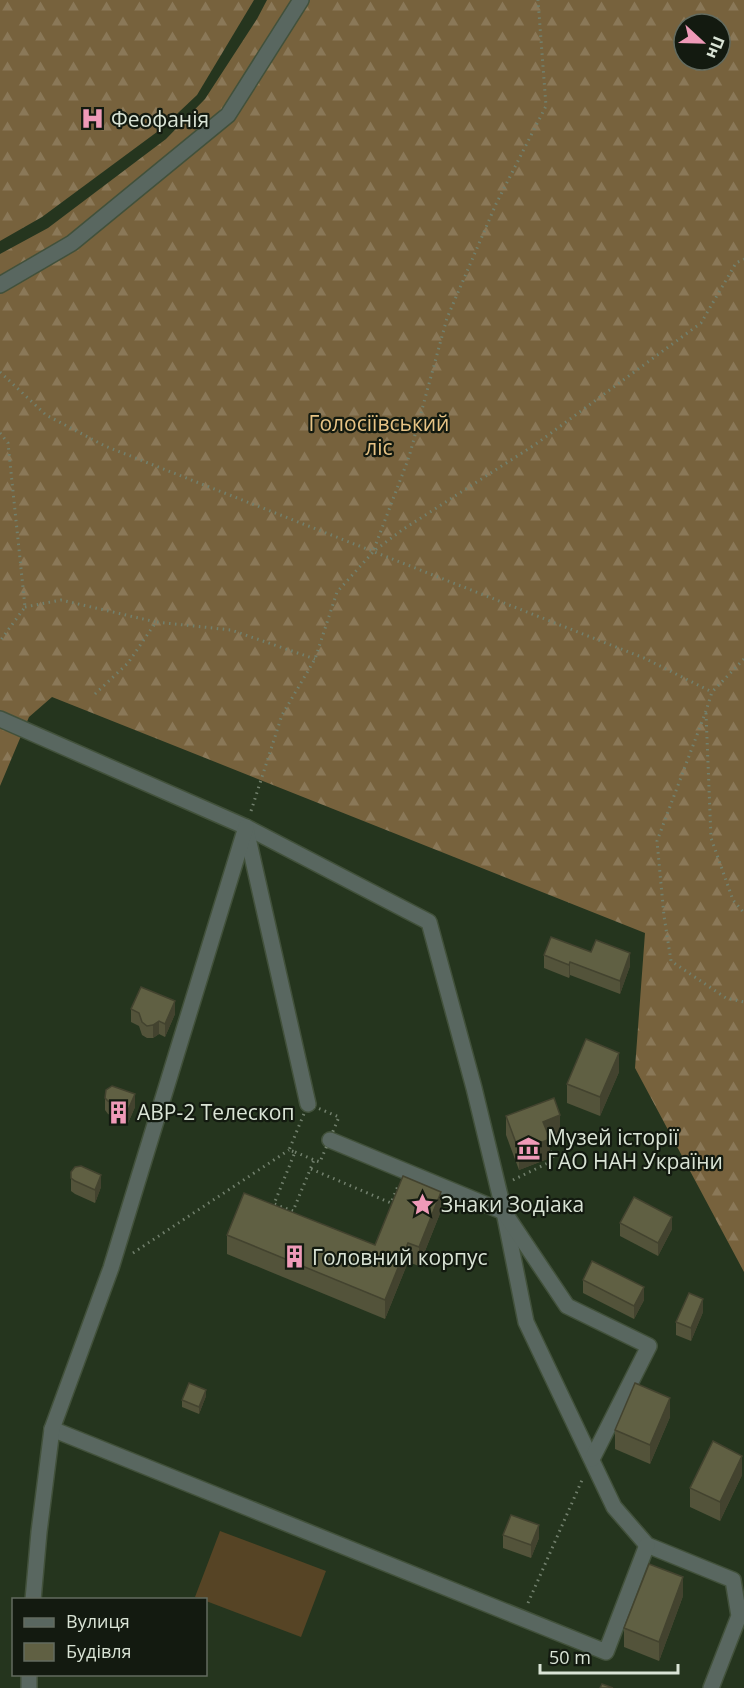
<svg xmlns="http://www.w3.org/2000/svg" width="744" height="1688" font-family="'Open Sans',sans-serif">
	<defs>
		<pattern id="forest-firs" width="22" height="20" patternUnits="userSpaceOnUse" patternTransform="scale(1.5)"><rect width="22" height="20" fill="#77623d"/><path d="M5 1l3.5 6h-7zM16 11l3.5 6h-7z" fill="#8a7858"/></pattern>
	</defs>
	<rect width="100%" height="100%" fill="#25351e"/>
	<g fill="url(#forest-firs)" fill-rule="evenodd">
		<path d="M0,0H254L197,95L161,129L42,217L0,241Z"/>
		<path d="M267,0H744V1272L635,1068L645,933L52,697L29,717L0,786V254L48,228L166,139L205,99L257,19ZM684,24H720V60H684Z"/>
	</g>
	<path fill="#564425" d="M220,1531L326,1571L301,1637L206,1601V1600L195,1597Z"/>
	<g fill="none" stroke-linecap="round" stroke-linejoin="round">
		<defs>
			<g id="minor">
				<path d="M0,285L72,243L228,115L301,0"/>
				<path d="M0,719L246,827L429,922L474,1088L504,1212L526,1322L614,1507L647,1545L733,1580L739,1616L711,1688"/>
				<path d="M246,829L308,1104"/>
				<path d="M330,1140L504,1212L567,1306L649,1346L592,1459"/>
				<path d="M52,1429L606,1652L647,1545"/>
				<path d="M33,1600L39,1532L52,1429L111,1268L246,827"/>
				<path d="M29,1674V1688"/>
			</g>
		</defs>
		<use href="#minor" stroke="#42513b" stroke-width="18"/>
		<g stroke="#72806d" stroke-width="3" stroke-dasharray="1.5 4.5" stroke-linecap="butt">
			<path d="M0,372L46,415L105,446L644,658L712,692"/>
			<path d="M0,433L8,443L25,607L0,641"/>
			<path d="M374,549L409,457L447,318L496,204L546,106L538,0"/>
			<path d="M25,607L61,600L156,622"/>
			<path d="M744,659L712,692L706,711L657,841L664,916L671,961L726,998L744,1002"/>
			<path d="M95,694L128,663L156,622L231,630L315,659"/>
			<path d="M706,713L711,838L733,900L744,913"/>
			<path d="M251,811L282,715L315,659L337,592L374,551L402,530L536,444L701,323L736,263L744,259"/>
			<path d="M308,1104L339,1117L320,1162L314,1160L293,1211L274,1204L295,1152L289,1150Z"/>
			<path d="M295,1152L314,1160"/>
			<path d="M311,1169L391,1203L398,1186"/>
			<path d="M513,1180L554,1160L548,1144"/>
			<path d="M133,1253L289,1150"/>
			<path d="M528,1603L582,1480"/>
		</g>
		<use href="#minor" stroke="#596760" stroke-width="15"/>
	</g>
	<g fill="#53533a">
		<path d="M591,952L630,966L620,994L570,975L569,978L544,968V955Z"/>
		<path d="M131,1009L175,1014L165,1037L159,1034L153,1038H147L142,1035L139,1026L131,1022Z"/>
		<path d="M619,1072L600,1116L567,1103V1084Z"/>
		<path d="M105,1098L135,1107L128,1123L108,1114L105,1110Z"/>
		<path d="M506,1116L560,1134L550,1138V1158L519,1170L506,1135Z"/>
		<path d="M71,1172L101,1187L95,1203L75,1194L71,1191Z"/>
		<path d="M441,1211L419,1266L408,1262L385,1319L227,1254V1235L375,1245Z"/>
		<path d="M620,1223L672,1229L658,1256L620,1236Z"/>
		<path d="M583,1280L644,1300L634,1319L583,1293Z"/>
		<path d="M703,1312L691,1341L676,1335V1322Z"/>
		<path d="M206,1396L199,1414L182,1407V1400Z"/>
		<path d="M670,1417L650,1464L615,1449V1430Z"/>
		<path d="M742,1475L720,1521L690,1507V1488Z"/>
		<path d="M503,1535L539,1538L531,1558L503,1548Z"/>
		<path d="M683,1596L659,1661L624,1647V1628Z"/>
	</g>
	<g fill="#43432f">
		<path d="M630,953V966L620,994V981Z"/>
		<path d="M570,962V975L569,978V965Z"/>
		<path d="M175,1001V1014L165,1037V1024Z"/>
		<path d="M159,1021V1034L153,1038V1025Z"/>
		<path d="M619,1053V1072L600,1116V1097Z"/>
		<path d="M135,1094V1107L128,1123V1110Z"/>
		<path d="M560,1115V1134L543,1141V1122Z"/>
		<path d="M550,1139V1158L519,1170V1151Z"/>
		<path d="M101,1175V1187L95,1203V1190Z"/>
		<path d="M441,1192V1211L419,1266V1247Z"/>
		<path d="M672,1217V1229L658,1256V1243Z"/>
		<path d="M408,1243V1262L385,1319V1300Z"/>
		<path d="M644,1287V1300L634,1319V1306Z"/>
		<path d="M703,1299V1312L691,1341V1328Z"/>
		<path d="M206,1390V1396L199,1414V1407Z"/>
		<path d="M670,1398V1417L650,1464V1445Z"/>
		<path d="M742,1456V1475L720,1521V1502Z"/>
		<path d="M539,1525V1538L531,1558V1545Z"/>
		<path d="M683,1577V1596L659,1661V1642Z"/>
	</g>
	<g fill="#606043" stroke="#43432f" stroke-width="1.5">
		<path d="M551,937L591,952L596,940L630,953L620,981L570,962L569,965L544,955Z"/>
		<path d="M141,987L175,1001L165,1024L159,1021L153,1025L147,1026L142,1022L139,1013L131,1009Z"/>
		<path d="M586,1039L619,1053L600,1097L567,1084Z"/>
		<path d="M112,1086L135,1094L128,1110L108,1101L105,1098L106,1090Z"/>
		<path d="M554,1098L560,1115L543,1122L550,1139L519,1151L506,1116Z"/>
		<path d="M81,1166L101,1175L95,1190L75,1181L71,1178V1172L75,1167Z"/>
		<path d="M403,1176L441,1192L419,1247L408,1243L385,1300L227,1235L244,1193L375,1245Z"/>
		<path d="M634,1197L672,1217L658,1243L620,1223Z"/>
		<path d="M592,1261L644,1287L634,1306L583,1280Z"/>
		<path d="M689,1293L703,1299L691,1328L676,1322Z"/>
		<path d="M189,1383L206,1390L199,1407L182,1400Z"/>
		<path d="M635,1383L670,1398L650,1445L615,1430Z"/>
		<path d="M713,1441L742,1456L720,1502L690,1488Z"/>
		<path d="M511,1515L539,1525L531,1545L503,1535Z"/>
		<path d="M649,1564L683,1577L659,1642L624,1628Z"/>
		<path d="M602,1684L613,1688H600Z"/>
	</g>
	<defs>
		<symbol id="hospital-bare" viewBox="-9 -9 18 18"><path d="M-5-5h3v3.5h4V-5h3V5h-3V1.5h-4V5h-3Z" fill="#ef9ab8" stroke="#131a10" stroke-width="2.5" paint-order="stroke"/></symbol>
		<symbol id="building-bare" viewBox="-9 -9 18 18"><path d="M-4-6H4V6H1V3H-1V6H-4ZM-2.5-4.3h1.7v1.8h-1.7ZM.8-4.3h1.7v1.8H.8ZM-2.5-1h1.7V.8h-1.7ZM.8-1h1.7V.8H.8Z" fill="#ef9ab8" stroke="#131a10" stroke-width="2.5" paint-order="stroke"/></symbol>
		<symbol id="museum-bare" viewBox="-9 -9 18 18"><path d="M0-6L6-3V-2H-6V-3ZM-5-1h2V3h-2ZM-1-1h2V3h-2ZM3-1h2V3H3ZM-6 4H6V6H-6Z" fill="#ef9ab8" stroke="#131a10" stroke-width="2.5" paint-order="stroke"/></symbol>
		<symbol id="sight-bare" viewBox="-9 -9 18 18"><path d="M0-6L1.8-2.2L6-1.7L2.9 1.2L3.7 5.4L0 3.3L-3.7 5.4L-2.9 1.2L-6-1.7L-1.8-2.2Z" fill="#ef9ab8" stroke="#131a10" stroke-width="2.5" paint-order="stroke"/></symbol>
	</defs>
	<g fill-rule="evenodd">
		<use href="#hospital-bare" x="76" y="102" width="33" height="33"/>
		<use href="#building-bare" x="102" y="1096" width="33" height="33"/>
		<use href="#museum-bare" x="512" y="1132" width="33" height="33"/>
		<use href="#sight-bare" x="406" y="1188" width="33" height="33"/>
		<use href="#building-bare" x="278" y="1240" width="33" height="33"/>
	</g>
	<g text-anchor="middle" dominant-baseline="central" stroke-width="4.5" stroke-linejoin="round" paint-order="stroke">
		<g font-size="21" fill="#dae4d6" stroke="#131a10" text-anchor="start">
			<text x="111" y="119">Феофанія</text>
			<text x="137" y="1112">АВР-2 Телескоп</text>
			<text x="547" y="1137">Музей історії<tspan x="547" dy="24">ГАО НАН України</tspan></text>
			<text x="441" y="1204">Знаки Зодіака</text>
			<text x="312" y="1257">Головний корпус</text>
		</g>
		<g font-size="21" fill="#e7c385" stroke="#131a10">
			<text x="379" y="423">Голосіївський<tspan x="379" dy="24">ліс</tspan></text>
		</g>
	</g>
	<rect x="12" y="1598" width="195" height="78" fill="#131a10" stroke="#636b5f" stroke-width="1.5"/>
	<rect x="24" y="1618" width="30" height="9" fill="#596760" stroke="#636b5f" stroke-width="1.5"/>
	<text x="66" y="1628" font-size="18" fill="#dae4d6">Вулиця</text>
	<rect x="24" y="1643" width="30" height="18" fill="#606043" stroke="#636b5f" stroke-width="1.5"/>
	<text x="66" y="1658" font-size="18" fill="#dae4d6">Будівля</text>
	<g transform="translate(702 42) rotate(112)"><circle r="28" fill="#131a10" stroke="#636b5f" stroke-width="1.5"/>
	<path d="M0-4.5L10 22L0 15L-10 22Z" fill="#ef9ab8"/>
	<text y="-9" font-size="16" font-weight="bold" text-anchor="middle" fill="#dae4d6">Пн</text>
	</g>
	<path d="M540 1664v9h138v-9" fill="none" stroke="#dae4d6" stroke-width="3"/>
	<text x="549" y="1664" font-size="18" fill="#dae4d6" stroke="#131a10" stroke-width="4.5" paint-order="stroke">50 m</text>
</svg>
